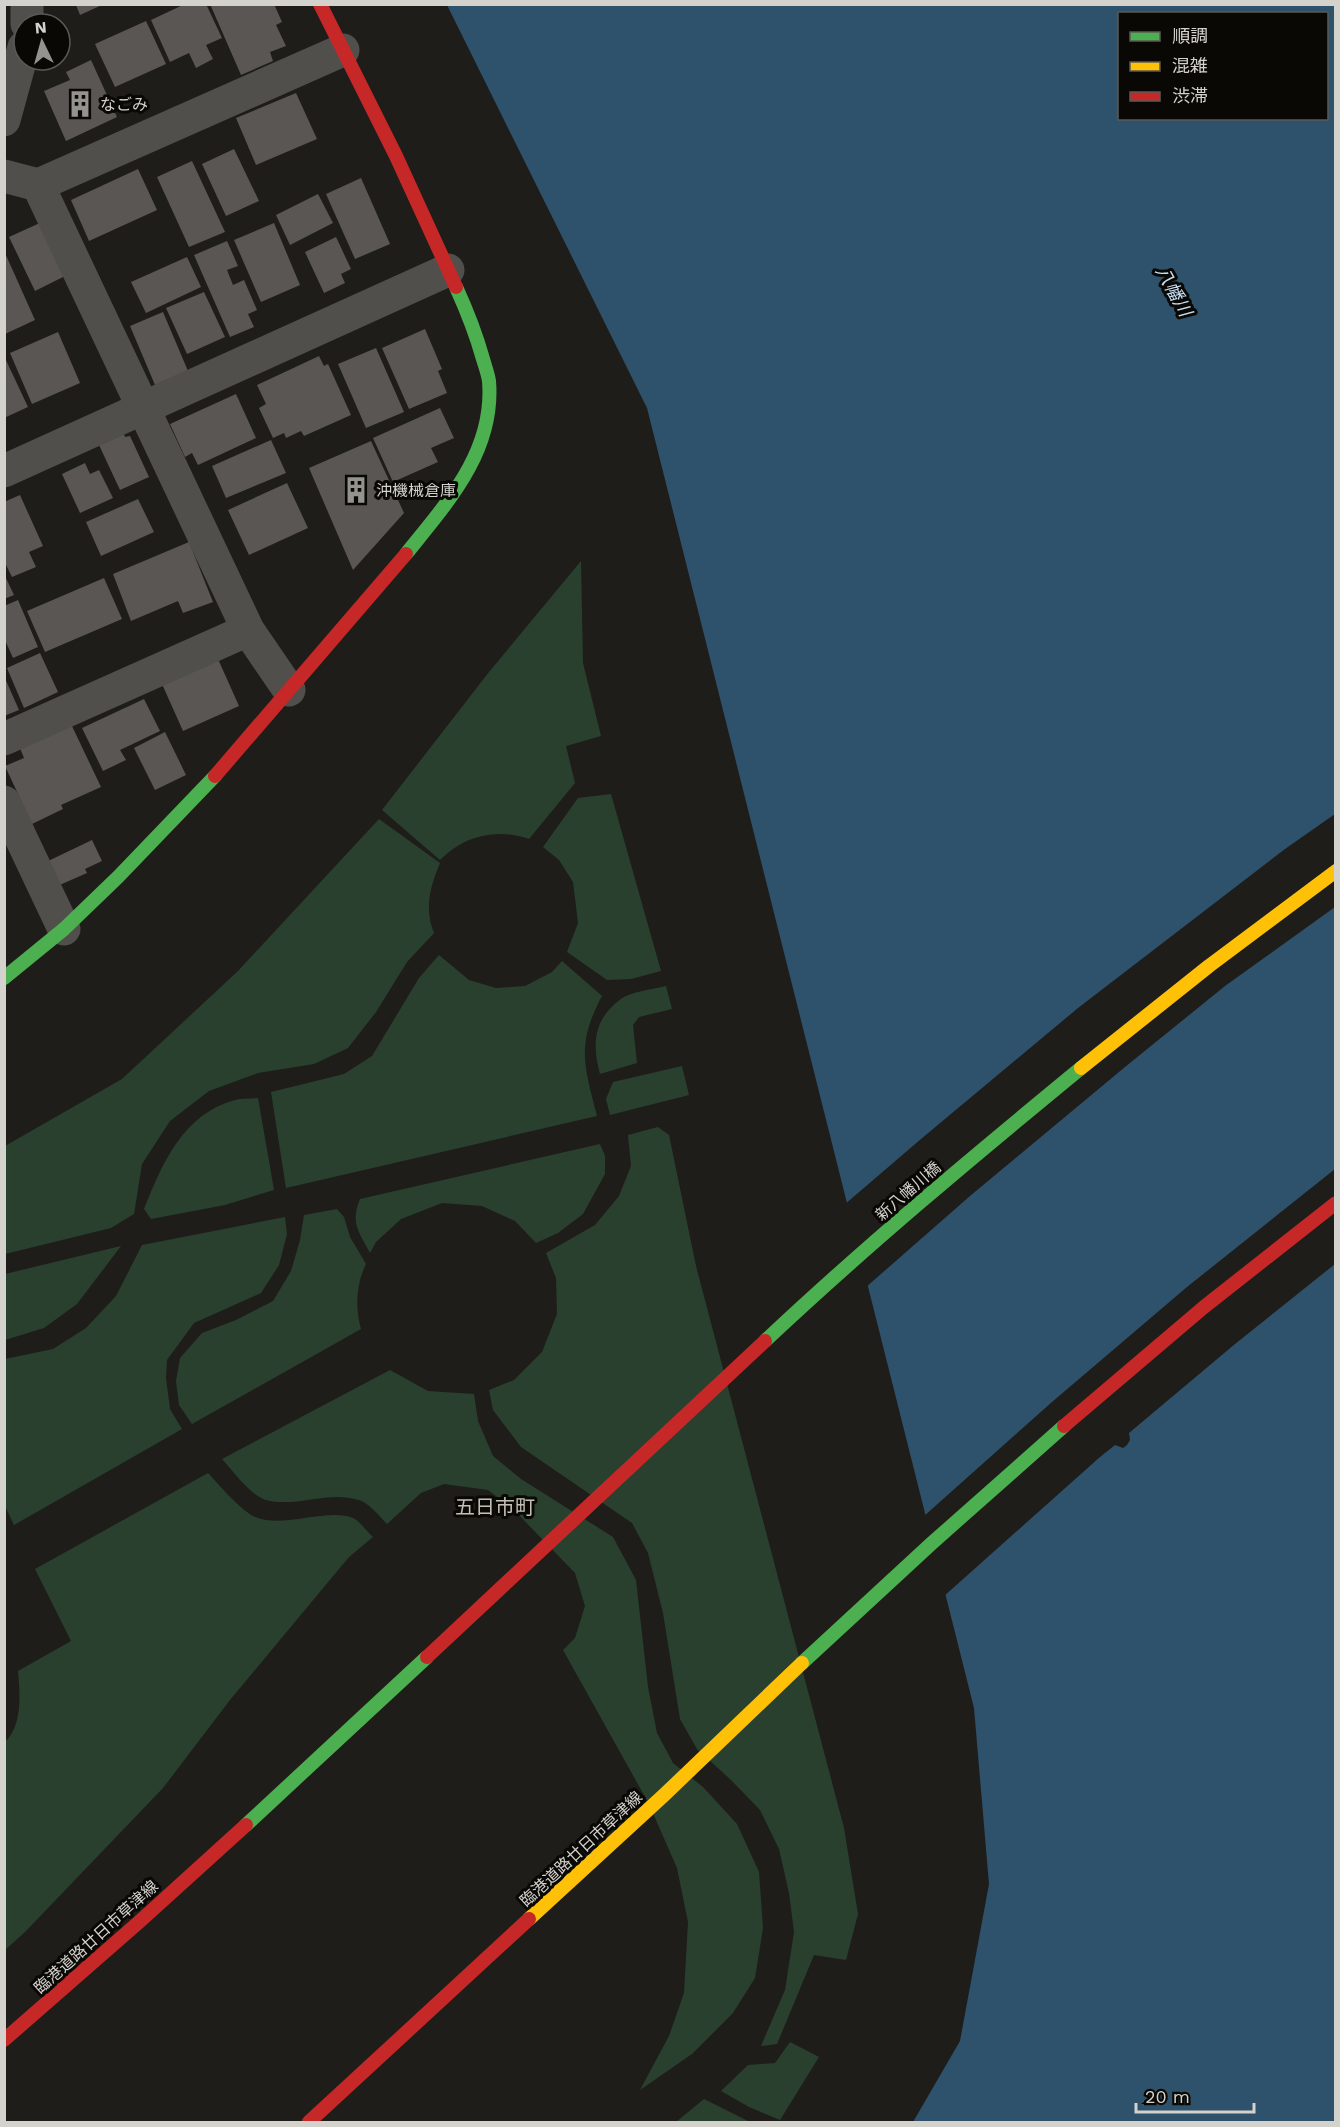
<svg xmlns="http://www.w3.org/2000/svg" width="1340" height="2127" font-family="'Work Sans','Noto Sans JP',sans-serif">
	<rect width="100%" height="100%" fill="#1f1d19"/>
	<g fill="#29402e">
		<path d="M581,561L583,663L601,736L566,746L575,783L529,839C497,828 464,835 440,860L382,810L489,672Z"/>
		<path d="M611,794L661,971L631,979L607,980L567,952L578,923L573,882L559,860L543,847L578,798Z"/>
		<path d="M379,819L440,863C430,887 424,909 434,933L407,962L376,1012L348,1048L314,1064L258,1073L209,1091L170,1121L142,1164L134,1214L111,1228L5,1254V1146L122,1079L238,971Z"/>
		<path d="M439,955L469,980L496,988L525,986L552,972L562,961L602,996C576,1045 584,1065 597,1116L286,1188L271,1092L344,1074L372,1056L419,978Z"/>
		<path d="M666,986L672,1009L639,1017L633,1025L637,1063L600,1074C592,1045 593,1019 621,999C630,992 654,989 666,986Z"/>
		<path d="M682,1066L689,1095L610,1115L606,1099L613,1082Z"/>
		<path d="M258,1098L274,1190L225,1205L151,1219L144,1209C162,1164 183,1114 235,1100C242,1098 250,1099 258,1098Z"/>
		<path d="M658,1127L669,1135L696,1266L844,1828L858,1914L846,1960L814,1955L777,2044L761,2046L785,1990L794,1932L789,1893L779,1849L760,1810L731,1780L697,1749L680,1719L663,1613L648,1553L632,1523L521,1447L493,1410L489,1390L514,1380L542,1352L557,1314L556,1278L546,1253L595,1225L619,1196L631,1166L628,1135Z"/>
		<path d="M600,1144L605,1156V1174L583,1214L558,1233L536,1243L515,1221L482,1206L442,1203L401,1219L376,1242L370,1253C359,1232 350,1223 360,1199Z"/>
		<path d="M337,1209L344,1217L350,1237L366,1264C356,1284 355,1308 361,1329L192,1424L179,1405L176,1381L180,1358L202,1333L236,1320L273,1301L291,1271L300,1240L304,1215Z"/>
		<path d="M285,1217L287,1234L279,1265L261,1293L194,1323L167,1360L166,1378L170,1409L182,1429L14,1525L5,1506V1359L53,1349L86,1328L116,1296L142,1245Z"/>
		<path d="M121,1246L77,1304L44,1328L5,1340V1274Z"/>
		<path d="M390,1370L428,1391L474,1394L478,1421L493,1456L521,1479L613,1537L636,1580L648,1687L657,1733L673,1763L703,1787L737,1824L759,1872L763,1928L755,1978L733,2013L692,2054L640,2090L669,2036L684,1993L688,1922L677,1868L649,1804L563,1650L575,1638L585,1606L575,1573L513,1509L488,1490L444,1484L421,1493L387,1524C380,1517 369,1503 359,1500C328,1490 297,1508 266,1500C250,1495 233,1471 222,1459Z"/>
		<path d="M208,1473C221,1487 235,1504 251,1515C279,1531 326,1507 353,1518C360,1521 367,1532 373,1537L349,1557L304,1611L230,1700L163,1788L25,1932L5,1950L4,1743C23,1726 20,1694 18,1671L71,1641L35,1569Z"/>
		<path d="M790,2042L819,2057L780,2120L749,2107L721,2091L748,2065L775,2063Z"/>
		<path d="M704,2099L750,2122H676Z"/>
	</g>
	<path fill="#2e516c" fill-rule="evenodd" d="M447,5H1335V2122H913L960,2041L989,1884L974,1708L647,408ZM1120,14H1326V118H1120Z"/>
	<g fill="#1f1d19">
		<path d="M1335,814V907L1225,986L1125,1067L970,1196L865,1288L844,1205L921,1139L1078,1008L1285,849Z"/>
		<path d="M1335,1169V1264L1235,1344L1129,1433L1130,1440L1127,1445L1123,1448L1115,1445L1100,1457L943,1597L923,1517L1052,1402L1187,1287Z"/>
	</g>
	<g fill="#595654">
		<path d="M185,4H206L222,38L206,45L213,59L196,68L189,53L170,62L151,20Z"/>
		<path d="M210,4H274L282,22L276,25L286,46L270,52L273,61L241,75Z"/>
		<path d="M76,5H102L80,15Z"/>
		<path d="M146,21L166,64L115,87L95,44Z"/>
		<path d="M91,60L117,117L66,141L44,91L70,80L66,72Z"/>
		<path d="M296,93L317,139L256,165L236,118Z"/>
		<path d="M234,149L259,201L226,216L202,164Z"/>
		<path d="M192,161L225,232L189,247L157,177Z"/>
		<path d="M138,169L157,210L89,241L71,200Z"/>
		<path d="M361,178L390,244L355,259L326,194Z"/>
		<path d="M318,194L333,223L290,245L276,215Z"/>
		<path d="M42,222L67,275L35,291L9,237Z"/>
		<path d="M274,223L300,285L261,302L234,240Z"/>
		<path d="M336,237L351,269L341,274L345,283L324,293L305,252Z"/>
		<path d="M227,241L238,266L227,270L233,285L244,280L257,310L248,314L254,327L230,337L194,255Z"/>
		<path d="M5,253L35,320L5,334Z"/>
		<path d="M187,257L201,287L146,313L131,282Z"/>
		<path d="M204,292L225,337L187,354L166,308Z"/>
		<path d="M163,312L188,371L155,385L130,326Z"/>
		<path d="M425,329L442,369L438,371L447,393L409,409L382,348Z"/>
		<path d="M58,332L80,383L32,404L10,353Z"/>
		<path d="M376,348L404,412L366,428L338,364Z"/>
		<path d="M4,356L28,407L4,418Z"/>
		<path d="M319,356L324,366L328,364L351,415L304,436L301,431L286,438L284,433L273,438L259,408L266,404L257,385Z"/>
		<path d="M236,394L256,438L198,465L192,453L185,457L170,424Z"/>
		<path d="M440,408L454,438L431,448L438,462L393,482L373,438Z"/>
		<path d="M124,434L125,437L130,436L149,477L120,490L99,445Z"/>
		<path d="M271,440L286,473L226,498L212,466Z"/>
		<path d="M371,441L404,513L353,570L309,468Z"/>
		<path d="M85,463L90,474L99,470L113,498L80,513L62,474Z"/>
		<path d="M287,483L308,528L249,555L228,510Z"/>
		<path d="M20,495L43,546L29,552L36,567L12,577L4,561V502Z"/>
		<path d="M138,499L154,532L101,556L86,522Z"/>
		<path d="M189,542L213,602L183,613L178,601L131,621L113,574Z"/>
		<path d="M4,574L14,595L4,599Z"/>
		<path d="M104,578L122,619L45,652L27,611Z"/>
		<path d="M18,600L38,647L13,658L4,638V606Z"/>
		<path d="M40,653L58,692L24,708L7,668Z"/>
		<path d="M218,659L239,706L183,731L162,684Z"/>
		<path d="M4,676L19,710L4,716Z"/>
		<path d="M144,699L160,731L120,750L126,760L103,771L82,728Z"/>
		<path d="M71,724L101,787L61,805L63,809L32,824L5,766L24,758L20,748Z"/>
		<path d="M165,732L186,775L155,790L134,748Z"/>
		<path d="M92,840L102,861L85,869L87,873L55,887L44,863Z"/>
	</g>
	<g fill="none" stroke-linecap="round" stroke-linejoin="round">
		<g stroke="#504f4b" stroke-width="33">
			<path d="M27,24V4"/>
			<path d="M4,120L24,47"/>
			<path d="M4,176L38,185L248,630L289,690"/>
			<path d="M38,185L343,50"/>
			<path d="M4,471L448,270"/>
			<path d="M4,739L248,630"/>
			<path d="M4,802L64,929"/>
		</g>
		<g stroke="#4caf50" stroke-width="14">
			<path d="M406,554C446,504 495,452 489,381C488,374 485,366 483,359C476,334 467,311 456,287"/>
			<path d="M4,978L64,929L118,877L215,776"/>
			<path d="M765,1341C867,1245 974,1156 1081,1068"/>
			<path d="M802,1663L932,1543L1064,1426"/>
			<path d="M246,1825L427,1657"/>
		</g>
		<g stroke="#ffc107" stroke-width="14">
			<path d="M1081,1068L1209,966L1336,871"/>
			<path d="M529,1919L663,1796L802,1663"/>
		</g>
		<g stroke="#c62828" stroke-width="14">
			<path d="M320,4L396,156L456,287"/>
			<path d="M215,776L406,554"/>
			<path d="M1064,1426L1204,1307L1336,1203"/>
			<path d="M427,1657L765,1341"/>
			<path d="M4,2040L139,1922L246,1825"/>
			<path d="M309,2122L529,1919"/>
		</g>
	</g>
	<defs>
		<symbol id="building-bare" viewBox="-9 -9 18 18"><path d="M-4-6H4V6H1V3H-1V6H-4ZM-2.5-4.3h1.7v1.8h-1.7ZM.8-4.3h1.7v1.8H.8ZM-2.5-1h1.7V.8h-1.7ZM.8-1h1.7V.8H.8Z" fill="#95938d" stroke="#0a0805" stroke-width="2.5" paint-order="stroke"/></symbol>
	</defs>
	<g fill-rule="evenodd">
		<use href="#building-bare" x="61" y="85" width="38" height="38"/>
		<use href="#building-bare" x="337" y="471" width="38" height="38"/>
	</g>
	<g text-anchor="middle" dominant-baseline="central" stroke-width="6" stroke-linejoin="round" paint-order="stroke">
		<g font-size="16" fill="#d4d2cc" stroke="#0a0805" text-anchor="start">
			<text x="100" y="104">なごみ</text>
			<text x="376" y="490">沖機械倉庫</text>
		</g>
		<g font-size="16" fill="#d4d2cc" stroke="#0a0805">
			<text transform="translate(908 1191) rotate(-41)">新八幡川橋</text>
			<text transform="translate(581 1849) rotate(-43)">臨港道路廿日市草津線</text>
			<text transform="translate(96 1937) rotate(-42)">臨港道路廿日市草津線</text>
		</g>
		<g font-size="18" font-style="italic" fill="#c7dff4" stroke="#0a0805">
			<text transform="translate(1174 291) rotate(61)">八幡川</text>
		</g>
		<g font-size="20" fill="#c5c0b5" stroke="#0a0805">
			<text x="495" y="1507">五日市町</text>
		</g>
	</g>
	<rect width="1340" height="2127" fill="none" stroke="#d4d2cc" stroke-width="12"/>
	<rect x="1118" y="12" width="210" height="108" fill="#0a0805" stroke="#5b5955" stroke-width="1.5"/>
	<rect x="1130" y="32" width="30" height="9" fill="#4caf50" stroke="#5b5955" stroke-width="1.5"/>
	<text x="1172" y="42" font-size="18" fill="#d4d2cc">順調</text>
	<rect x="1130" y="62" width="30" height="9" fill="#ffc107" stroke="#5b5955" stroke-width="1.5"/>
	<text x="1172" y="72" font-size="18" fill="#d4d2cc">混雑</text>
	<rect x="1130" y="92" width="30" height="9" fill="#c62828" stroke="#5b5955" stroke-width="1.5"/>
	<text x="1172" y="102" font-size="18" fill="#d4d2cc">渋滞</text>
	<g transform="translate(42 42) rotate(355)"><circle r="28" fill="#0a0805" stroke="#5b5955" stroke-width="1.5"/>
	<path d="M0-4.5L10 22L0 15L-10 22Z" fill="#95938d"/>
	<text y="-9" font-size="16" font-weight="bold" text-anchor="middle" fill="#d4d2cc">N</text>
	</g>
	<path d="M1136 2103v9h118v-9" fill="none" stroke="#d4d2cc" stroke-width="3"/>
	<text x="1145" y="2103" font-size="18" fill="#d4d2cc" stroke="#0a0805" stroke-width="4.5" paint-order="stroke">20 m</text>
</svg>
